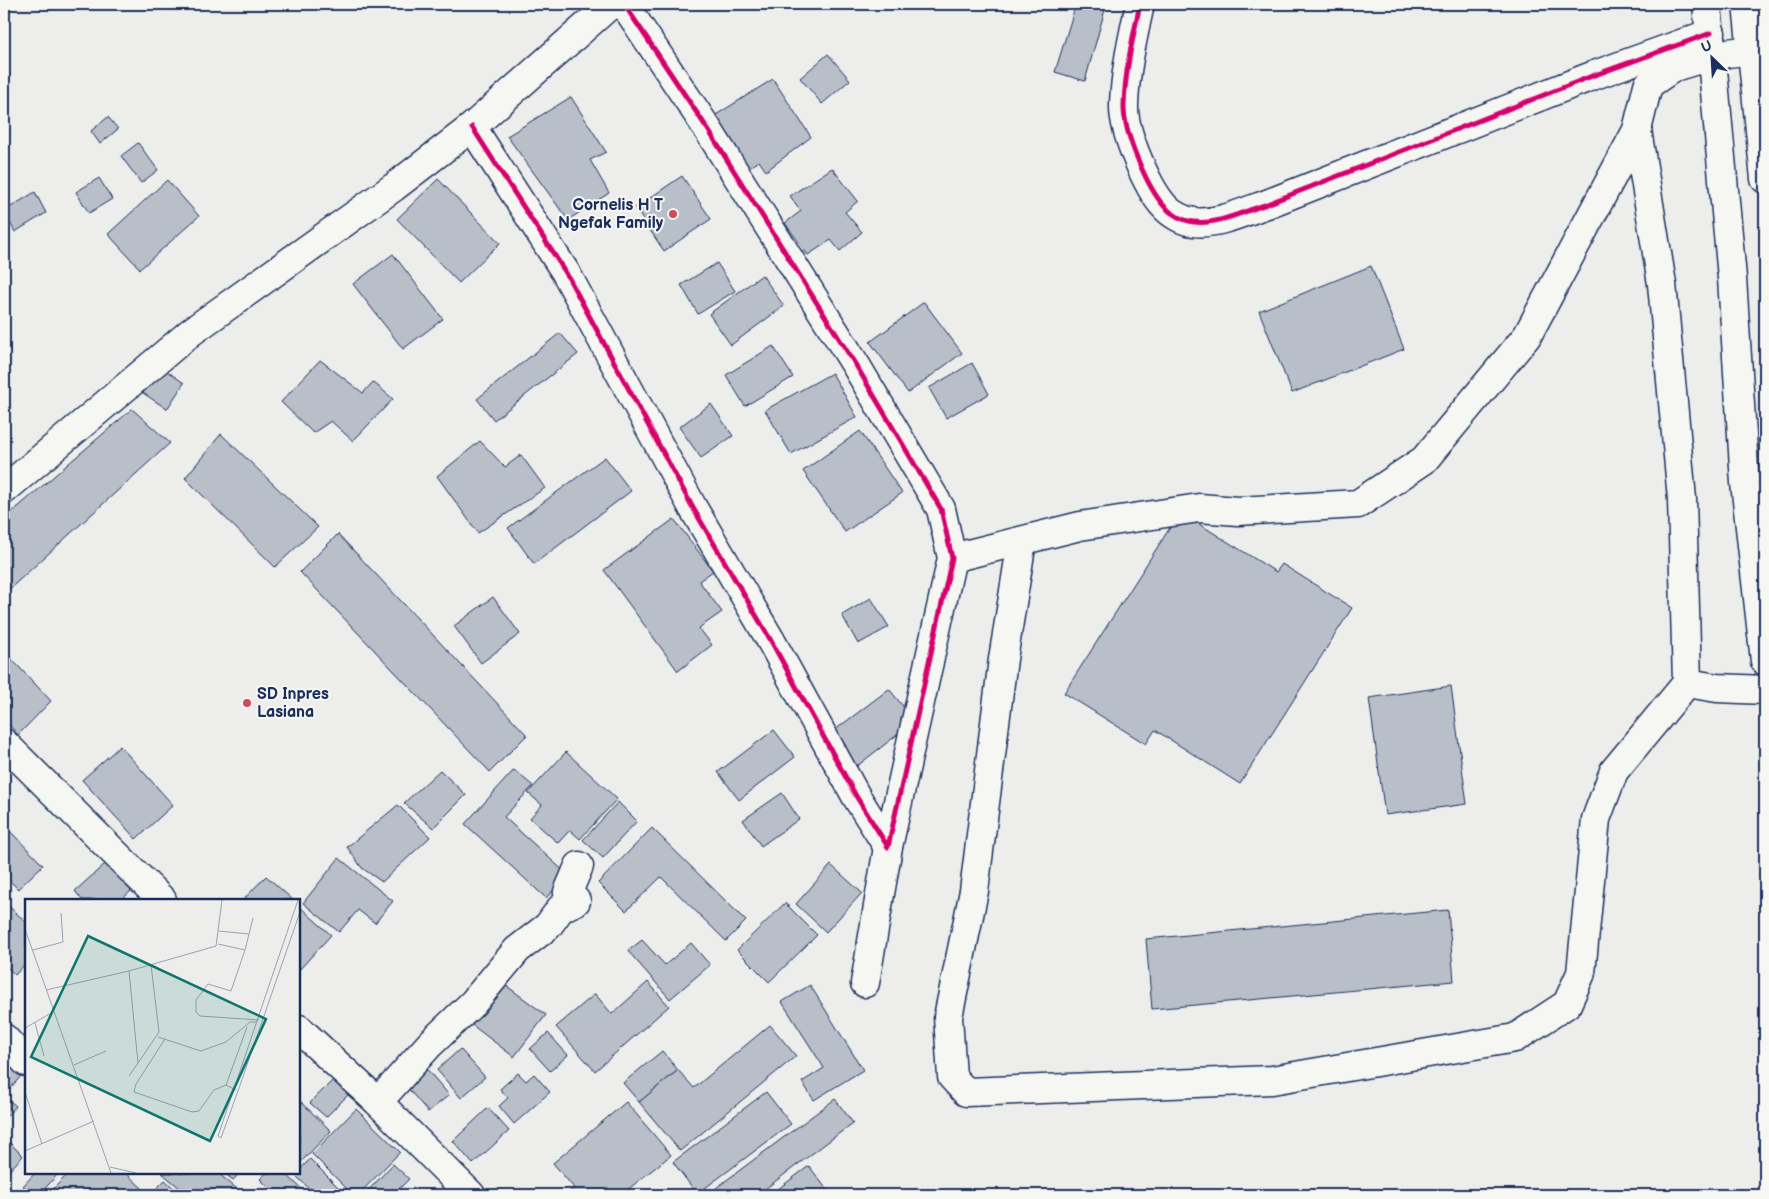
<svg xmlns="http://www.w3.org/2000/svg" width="1769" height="1199" font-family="'Balsamiq Sans',sans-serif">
	<rect width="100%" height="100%" fill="#edeeec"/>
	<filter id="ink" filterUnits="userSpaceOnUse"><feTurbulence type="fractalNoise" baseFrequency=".02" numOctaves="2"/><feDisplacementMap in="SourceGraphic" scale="10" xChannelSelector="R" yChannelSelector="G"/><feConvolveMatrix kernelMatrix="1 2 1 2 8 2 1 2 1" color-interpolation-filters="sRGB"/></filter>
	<g filter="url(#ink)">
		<g fill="#b9bfc8" stroke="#1b2f5e">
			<path d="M1076,4L1106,6L1085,81L1055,72Z"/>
			<path d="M828,54L850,80L822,104L800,78Z"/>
			<path d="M773,79L811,137L766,171L759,161L741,172L708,120Z"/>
			<path d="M571,97L606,152L590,160L609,193L568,220L507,136Z"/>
			<path d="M108,117L118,129L100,144L91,131Z"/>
			<path d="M4,127L10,133L4,140Z"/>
			<path d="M138,143L158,170L141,183L121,156Z"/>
			<path d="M832,168L858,201L845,212L862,232L840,251L831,240L808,255L785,223L801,211L790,196Z"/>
			<path d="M682,176L711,219L664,251L635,208Z"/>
			<path d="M99,178L112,199L89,213L76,192Z"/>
			<path d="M438,179L500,243L459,283L397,219Z"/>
			<path d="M167,180L199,216L140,269L108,234Z"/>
			<path d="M35,192L46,213L15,232L4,211Z"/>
			<path d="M393,254L443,319L403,349L353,284Z"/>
			<path d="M717,263L735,291L698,314L681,285Z"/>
			<path d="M1371,266L1404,349L1292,393L1259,311Z"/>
			<path d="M762,275L784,306L731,345L709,314Z"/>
			<path d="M924,302L962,353L908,393L870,342Z"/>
			<path d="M560,333L578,354L494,420L477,399Z"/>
			<path d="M773,346L793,377L745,406L726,375Z"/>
			<path d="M320,360L363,393L373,382L393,399L353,441L331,421L313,433L281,402Z"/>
			<path d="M972,363L989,394L946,418L929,388Z"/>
			<path d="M161,367L184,383L167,409L143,393Z"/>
			<path d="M832,373L857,417L791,454L765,410Z"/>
			<path d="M711,404L733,436L701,458L679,427Z"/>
			<path d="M132,409L170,443L4,594V519Z"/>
			<path d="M860,431L902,493L845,532L803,471Z"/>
			<path d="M221,434L318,527L275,567L185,478Z"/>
			<path d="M480,441L505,467L521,455L545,488L478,533L437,476Z"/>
			<path d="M605,457L631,491L534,564L508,528Z"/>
			<path d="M1180,512L1276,572L1282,564L1352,608L1240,784L1155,730L1146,744L1064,693Z"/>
			<path d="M674,519L713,571L699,581L722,612L699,628L712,645L678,671L604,570Z"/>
			<path d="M338,534L527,735L490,772L300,572Z"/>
			<path d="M493,597L520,634L481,663L454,626Z"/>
			<path d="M871,598L889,627L858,644L842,615Z"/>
			<path d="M4,651L51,701L18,735L4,719Z"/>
			<path d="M1451,686L1467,804L1385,815L1369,698Z"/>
			<path d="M889,689L915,721L857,766L831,733Z"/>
			<path d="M774,730L795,757L739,800L718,772Z"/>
			<path d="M120,746L173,805L136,839L82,780Z"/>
			<path d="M566,752L617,799L580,839L570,830L558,843L530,818L542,805L528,793Z"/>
			<path d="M440,770L466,795L433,828L404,803Z"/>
			<path d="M514,770L533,786L504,817L568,875L546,898L465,824Z"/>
			<path d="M782,793L799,819L761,846L743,820Z"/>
			<path d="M618,802L637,821L603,858L583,840Z"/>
			<path d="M398,805L430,837L382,882L362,868L347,847Z"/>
			<path d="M7,828L43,865L18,889L4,875V832Z"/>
			<path d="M652,828L746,921L726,941L661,877L626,911L598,883Z"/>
			<path d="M339,858L393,901L375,923L358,910L339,932L303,903Z"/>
			<path d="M106,863L131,891L121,900H82L75,891Z"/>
			<path d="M831,865L862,893L826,932L796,904Z"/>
			<path d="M266,876L293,900H243Z"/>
			<path d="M4,902L26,922V963L15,975L4,964Z"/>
			<path d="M785,903L817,935L769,982L737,950Z"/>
			<path d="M299,906L331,935L299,970Z"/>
			<path d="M1448,910L1454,981L1152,1009L1146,939Z"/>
			<path d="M642,940L665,965L691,943L710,965L670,999L628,951Z"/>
			<path d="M648,982L669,1006L595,1071L556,1027L595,994L612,1014Z"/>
			<path d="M504,984L546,1015L514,1057L472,1025Z"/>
			<path d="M810,985L863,1070L814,1100L802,1082L824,1068L782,1002Z"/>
			<path d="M770,1025L796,1056L680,1151L639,1102L678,1070L694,1088Z"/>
			<path d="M548,1033L568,1055L550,1071L530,1049Z"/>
			<path d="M460,1049L485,1077L461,1098L437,1070Z"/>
			<path d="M662,1051L678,1070L639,1102L623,1083Z"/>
			<path d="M4,1060L21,1076L4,1096L16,1106L4,1119Z"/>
			<path d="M425,1067L449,1095L428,1112L405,1085Z"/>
			<path d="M518,1073L526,1081L534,1074L550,1092L514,1124L499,1106L508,1098L500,1089Z"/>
			<path d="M335,1078L350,1093L326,1117L310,1103Z"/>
			<path d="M766,1092L791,1124L697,1194L673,1162Z"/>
			<path d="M835,1099L853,1123L757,1195H721L716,1188Z"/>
			<path d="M299,1100L331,1131L299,1164Z"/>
			<path d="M626,1102L671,1155L621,1195H566L574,1188L553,1163Z"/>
			<path d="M488,1108L509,1131L473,1164L453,1141Z"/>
			<path d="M356,1109L400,1152L358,1195H353L312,1154Z"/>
			<path d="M4,1137L23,1156L4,1176Z"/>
			<path d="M310,1159L346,1195H316L295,1175Z"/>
			<path d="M393,1164L409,1179L398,1190L404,1195H364Z"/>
			<path d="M809,1166L831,1195H770Z"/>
			<path d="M35,1173L58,1174L39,1195H34L23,1186Z"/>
			<path d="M69,1173H126L142,1188L135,1195H47Z"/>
			<path d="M162,1173H218L244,1195H188Z"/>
			<path d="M224,1173H240L233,1180Z"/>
			<path d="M266,1173H285L307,1194L276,1195L260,1179Z"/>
			<path d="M165,1180L181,1195H150Z"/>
		</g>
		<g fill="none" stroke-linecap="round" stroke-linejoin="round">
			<defs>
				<g id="minor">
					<path d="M1140,4C1133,37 1125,71 1124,105C1123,131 1147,187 1164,206C1171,214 1183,221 1194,222C1217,225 1246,211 1267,204L1592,76L1711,33"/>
					<path d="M1707,4L1732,278L1745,483L1765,661"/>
					<path d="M1747,4L1765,179"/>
					<path d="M472,127L566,273L693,508L770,639L856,796L888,847L952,558L941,509L857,367L707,128L624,4"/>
					<path d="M1637,130L1662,284L1682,499L1687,683L1717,688L1765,690"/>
					<path d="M4,490L191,332L394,187L472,127L611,4"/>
					<path d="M1022,541L1003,659L974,891L948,1017L952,1077L966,1092L1272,1080L1515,1038L1567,1004L1581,973L1596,819L1614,771L1687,683"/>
					<path d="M952,558L1080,526L1199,508L1238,511L1358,504L1424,460L1527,336L1637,130L1648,85L1674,67L1713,55L1751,50"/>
					<path d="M4,743L162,900"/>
					<path d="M865,983L888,847"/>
					<path d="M299,1029L378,1102L471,1195"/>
					<path d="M4,1038L26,1062"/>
					<path d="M378,1102L430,1044L473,1003L517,950L548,926L561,908L576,901L568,892L579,866"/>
				</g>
			</defs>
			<use href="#minor" stroke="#1b2f5e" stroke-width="31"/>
			<use href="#minor" stroke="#f6f6f2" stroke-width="28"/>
			<defs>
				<g id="cycleway">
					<path d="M1140,4C1133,37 1125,71 1124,105C1123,131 1147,187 1164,206C1171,214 1183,221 1194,222C1217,225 1246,211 1267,204L1592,76L1711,33"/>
					<path d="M472,127L566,273L693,508L770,639L856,796L888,847L952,558L941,509L857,367L707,128L624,4"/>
				</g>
			</defs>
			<use href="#cycleway" stroke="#f6f6f2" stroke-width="8"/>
			<use href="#cycleway" stroke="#d6006c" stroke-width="5"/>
		</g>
	</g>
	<g fill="#d1495b" stroke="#f6f6f2" stroke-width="2">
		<circle cx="673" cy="214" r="5"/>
		<circle cx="247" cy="703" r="5"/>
	</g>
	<g text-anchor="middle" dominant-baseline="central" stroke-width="4" stroke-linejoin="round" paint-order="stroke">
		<g font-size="16" font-weight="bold" fill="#1b2f5e" stroke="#f6f6f2" text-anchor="end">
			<text x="663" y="205">Cornelis H T<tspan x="663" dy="18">Ngefak Family</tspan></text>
			<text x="257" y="694" text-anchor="start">SD Inpres<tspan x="257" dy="18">Lasiana</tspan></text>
		</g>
	</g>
	<g transform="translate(25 899)">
		<rect width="275" height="275" fill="#edeeec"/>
		<path fill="none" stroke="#99a2b3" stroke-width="1" d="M0,30L86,274M194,32L224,35M193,45L220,51L228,19M8,51L38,43L36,14M220,51L206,92L183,85L171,101V113L175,117L234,121M104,72L113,164L134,133L126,66M21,91L104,72L191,47L197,1M10,124L19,157M0,129L28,113M133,138L176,152L201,143L225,123H232M140,140L111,185L109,193L167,213L174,212L189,191L201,186M49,166L81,152M104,177L113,164M211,191L201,186L222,128M0,193L17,245M193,237L273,1M193,237L196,239L213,192L275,13M0,252L69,222M85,268L111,274"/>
		<path fill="#0f766e" fill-opacity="0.15" stroke="#0f766e" stroke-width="2.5" d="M63,37L241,120L185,242L6,158Z"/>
		<rect width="275" height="275" fill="none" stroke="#1b2f5e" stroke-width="2.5"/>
	</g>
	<rect width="1769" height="1199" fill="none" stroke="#f6f6f2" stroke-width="20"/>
	<rect x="10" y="10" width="1749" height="1179" fill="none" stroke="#1b2f5e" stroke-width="2" filter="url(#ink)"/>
	<g transform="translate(1712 58) rotate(335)" stroke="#f6f6f2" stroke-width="4" paint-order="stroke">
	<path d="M0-4L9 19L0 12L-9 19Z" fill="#1b2f5e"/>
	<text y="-8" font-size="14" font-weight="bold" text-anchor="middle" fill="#1b2f5e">U</text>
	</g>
</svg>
